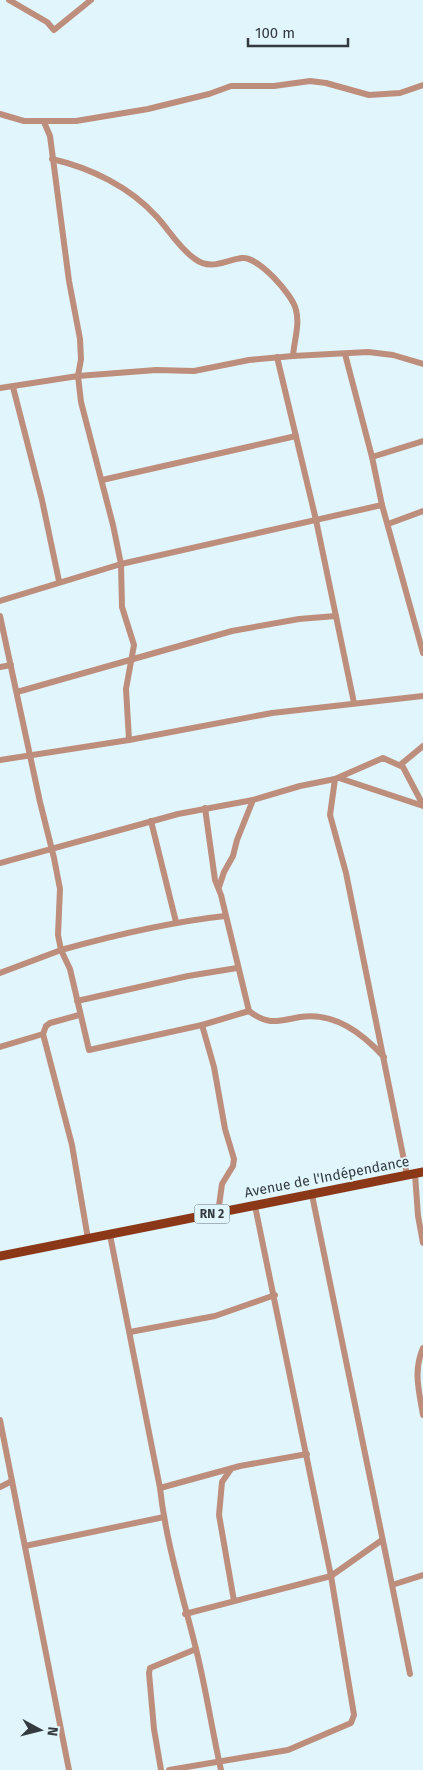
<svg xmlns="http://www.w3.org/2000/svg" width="423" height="1770" font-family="'Fira Sans',sans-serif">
	<rect width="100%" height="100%" fill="#e1f5fd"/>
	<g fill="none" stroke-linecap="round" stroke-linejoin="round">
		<g stroke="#be8e7d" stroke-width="6">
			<path d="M9,0L47,22L54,30L91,0"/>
			<path d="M0,114L24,121H76L148,109L209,94L231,86H274L310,81L326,83L369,95L400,93L423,85"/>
			<path d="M44,122L50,136L69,281L80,339L81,359L78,376L81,402L113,525L121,564L122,607L134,645L126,689L129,740"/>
			<path d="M52,159C91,168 130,187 157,217C169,230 179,248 195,259C211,271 225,260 242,258C258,256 293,295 296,310C300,325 294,341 293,356"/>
			<path d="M345,354L372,457L382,505L423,653"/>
			<path d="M277,357L316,520L354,703"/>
			<path d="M13,387L42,500L59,581"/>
			<path d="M0,388L78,376L156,370L194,371L249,360L293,356L368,352L393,355L423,364"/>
			<path d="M372,457L423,441"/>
			<path d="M102,480L296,436"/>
			<path d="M388,524L423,511"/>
			<path d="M0,601L121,564L382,505"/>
			<path d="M0,616L40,802L54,858L60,889L58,935L61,950C115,935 169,922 225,916"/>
			<path d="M0,667L11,665"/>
			<path d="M17,692L232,631L299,619L336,616"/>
			<path d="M0,760L129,740L272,713L423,696"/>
			<path d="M400,765L423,746"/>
			<path d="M339,778L423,806"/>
			<path d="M335,779L330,815L346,873L407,1175"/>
			<path d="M205,808L215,880L221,895L249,1011C269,1026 278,1021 300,1017C335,1012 362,1033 384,1057"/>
			<path d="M151,821L176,922"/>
			<path d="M0,863L178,814L253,800"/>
			<path d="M219,887L224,872L233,856L237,840L253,800L300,786L335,779L383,758L403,767L423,805"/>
			<path d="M0,973L61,950L70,969L89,1050L202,1025L249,1011"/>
			<path d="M77,1001L188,976L237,968"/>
			<path d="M79,1015L50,1023L46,1026L43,1034L72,1145L88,1239"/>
			<path d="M202,1025L214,1067L225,1129L234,1159L233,1166L222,1184L218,1213"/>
			<path d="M0,1047L43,1034"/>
			<path d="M415,1174L418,1216L423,1243"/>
			<path d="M312,1195L392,1585"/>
			<path d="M110,1235L160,1488C166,1543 183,1596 196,1649C206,1689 212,1730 221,1770"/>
			<path d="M130,1332L215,1316L275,1295"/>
			<path d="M423,1348C413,1371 419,1391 423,1415"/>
			<path d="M0,1420L69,1770"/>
			<path d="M231,1469L222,1482L219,1515L234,1601"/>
			<path d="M0,1487L12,1481"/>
			<path d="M160,1488L240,1466L307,1454"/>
			<path d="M25,1546L164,1517"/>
			<path d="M185,1614L331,1576L382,1540"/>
			<path d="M410,1674L392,1585L423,1575"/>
			<path d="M161,1770L154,1729L149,1673L150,1668L196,1649"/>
			<path d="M169,1770L288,1750L351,1723L354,1715L331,1576L255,1206"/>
		</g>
		<path stroke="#8b3819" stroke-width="9" d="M0,1256L423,1172"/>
	</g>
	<g text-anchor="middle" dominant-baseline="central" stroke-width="4" stroke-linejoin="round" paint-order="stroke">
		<rect fill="#e1f5fd" stroke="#677377" stroke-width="1" x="194.5" y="1204.5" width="35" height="19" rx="4"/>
		<g font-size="12" font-weight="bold" fill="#333b3e">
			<text x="212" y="1214">RN 2</text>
		</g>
		<g font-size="14" fill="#333b3e" stroke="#e1f5fd">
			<text transform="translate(327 1177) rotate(-11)">Avenue de l'Indépendance</text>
		</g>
	</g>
	<g transform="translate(40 1730) rotate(97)" stroke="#e1f5fd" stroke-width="4" paint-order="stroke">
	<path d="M0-4L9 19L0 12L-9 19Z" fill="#333b3e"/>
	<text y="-8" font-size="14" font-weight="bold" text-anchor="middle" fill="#333b3e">N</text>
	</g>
	<path d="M248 38v8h100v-8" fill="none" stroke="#333b3e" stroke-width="2.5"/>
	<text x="255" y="38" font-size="15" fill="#333b3e" stroke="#e1f5fd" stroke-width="4" paint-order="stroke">100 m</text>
</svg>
